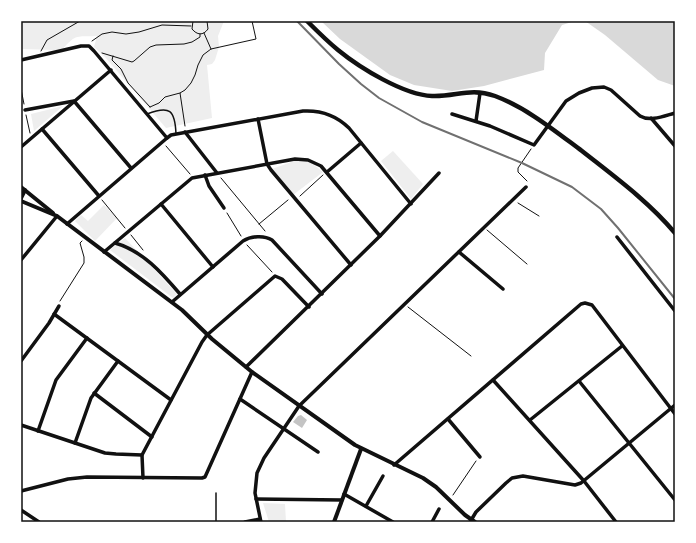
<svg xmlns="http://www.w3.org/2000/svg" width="696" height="543" font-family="Overpass,sans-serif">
	<rect width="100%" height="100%" fill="#fff"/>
	<g fill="#eee">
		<path d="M24,21H224L218,36L219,47L215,60L212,64L207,65L212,118L166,128L105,57L94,47L97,36C78,37 76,33 63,49L55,50L21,49V26Z"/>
		<path d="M63,106L34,131L31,114Z"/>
		<path d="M393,151L423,184L411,199L381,161Z"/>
		<path d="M294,161H309L323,172L293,195L272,169Z"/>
		<path d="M104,205L117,218L95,241L75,221L81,215L88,221Z"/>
		<path d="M125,238L177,294L173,298L110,250Z"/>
		<path d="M263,503L285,504L286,522H269Z"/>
	</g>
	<g fill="#d9d9d9">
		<path d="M321,21H575L562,25L545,53L544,70L484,86L452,91L414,85L390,75L340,39Z"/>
		<path d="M585,21H675V86L658,80L605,35Z"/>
	</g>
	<path fill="#c4c4c4" d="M301,415L307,420L302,428L293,422L298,416Z"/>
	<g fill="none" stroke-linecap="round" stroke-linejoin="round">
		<g stroke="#111" stroke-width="1">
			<path d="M193,21L192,29C197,35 203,36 208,29L207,21"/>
			<path d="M204,33L211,49"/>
			<path d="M92,41L102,34L112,32L126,34L139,32L162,25L191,26"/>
			<path d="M41,51L47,40L80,21"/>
			<path d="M102,53L132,62L134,61L150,47L156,45L184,44L192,42L200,37V34"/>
			<path d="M113,56L112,60L121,69L128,83L150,107"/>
			<path d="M21,89L24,104"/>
			<path d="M150,107L159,103L165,97L180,93"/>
			<path d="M26,115L30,133"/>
			<path d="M185,126L180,93L185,90L191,83L195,75L198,65L203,55L211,49L256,39L252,21"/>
			<path d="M166,146L190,174"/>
			<path d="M221,178L265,231"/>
			<path d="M527,181L518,172V168L531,149"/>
			<path d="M300,196L323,175"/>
			<path d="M102,200L125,228"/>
			<path d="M518,203L539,216"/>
			<path d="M227,213L241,236"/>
			<path d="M259,224L288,200"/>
			<path d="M487,230L527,264"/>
			<path d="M131,235L143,250"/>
			<path d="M247,245L272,272"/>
			<path d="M60,301L84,263V257L80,243L82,241"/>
			<path d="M408,307L471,356"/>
			<path d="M453,495L476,461"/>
		</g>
		<g stroke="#111" stroke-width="1.5">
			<path d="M147,114C170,105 175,110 176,134"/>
			<path d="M216,493V522"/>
		</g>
		<g stroke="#111" stroke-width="3.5">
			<path d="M21,60L81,46H89L94,51L167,138"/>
			<path d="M25,110L74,101L131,168"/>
			<path d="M452,114L490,126L534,145L566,101L579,93L592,88L604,87L611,90L640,116C650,122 664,116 675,113"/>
			<path d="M651,118L675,146"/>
			<path d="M258,119L267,164L271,170L351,265"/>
			<path d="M476,121L480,93"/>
			<path d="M42,129L99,196"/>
			<path d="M185,132L217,173"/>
			<path d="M21,147L111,70"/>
			<path d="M327,172L361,143"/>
			<path d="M205,175L209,186L224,208"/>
			<path d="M161,204L213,267"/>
			<path d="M67,224L167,138L171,135L303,111C321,110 336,115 349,128L411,204"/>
			<path d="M617,237L675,311"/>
			<path d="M115,243C143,251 162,273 180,294"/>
			<path d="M104,252L192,178L295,159L308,160L321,166L380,236"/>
			<path d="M459,252L503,289"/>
			<path d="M21,260L57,216"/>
			<path d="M172,302L243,241C251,236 264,235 272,240L322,294"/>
			<path d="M54,314L171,400"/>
			<path d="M21,361L49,323L59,306"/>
			<path d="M246,367L380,236L439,173"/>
			<path d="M493,380L584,481L616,522"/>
			<path d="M579,381L675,500"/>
			<path d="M94,393L152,437"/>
			<path d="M240,399L318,452"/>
			<path d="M448,419L480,457"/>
			<path d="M530,420L622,346"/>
			<path d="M21,425L105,453L116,454L142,455"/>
			<path d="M38,431L56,380L87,338"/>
			<path d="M75,443L91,398L118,361"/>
			<path d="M394,465L581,304L585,303L592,305L675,414"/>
			<path d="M143,478L142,455L202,342L207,335L275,276L282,279L309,307"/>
			<path d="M21,491L68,479L87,477L202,478L205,477L252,372"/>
			<path d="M344,494L393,522"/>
			<path d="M256,499L342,500"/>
			<path d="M366,506L383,476"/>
			<path d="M21,510L39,522"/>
			<path d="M245,522L260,519"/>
			<path d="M261,522L255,493L257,473L264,458L299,406L526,187"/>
			<path d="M432,522L439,509"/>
			<path d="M470,522L476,512L506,483L512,478L523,476L575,485L581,483L675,405"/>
		</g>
		<g stroke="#111" stroke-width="4">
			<path d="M21,187L53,213"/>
			<path d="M21,198L25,190"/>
			<path d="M21,201L57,216L182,310L212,339L252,372L355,445L423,478L436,487L465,515L475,522"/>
			<path d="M334,522L361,449"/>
		</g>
		<path stroke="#111" stroke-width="4.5" d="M307,21C317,31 327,41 338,50C360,68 404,95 432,96C456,97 470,87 495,96C527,108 555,131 582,151C615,177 648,201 675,233"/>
		<path stroke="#707070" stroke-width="2" d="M297,21L339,64L361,84L379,98L422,122L522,163L572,187L601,209L618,228L675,299"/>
	</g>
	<rect width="696" height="543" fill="none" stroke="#ffffff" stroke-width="44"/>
	<rect x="22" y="22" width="652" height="499" fill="none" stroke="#111" stroke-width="1.5"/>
</svg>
